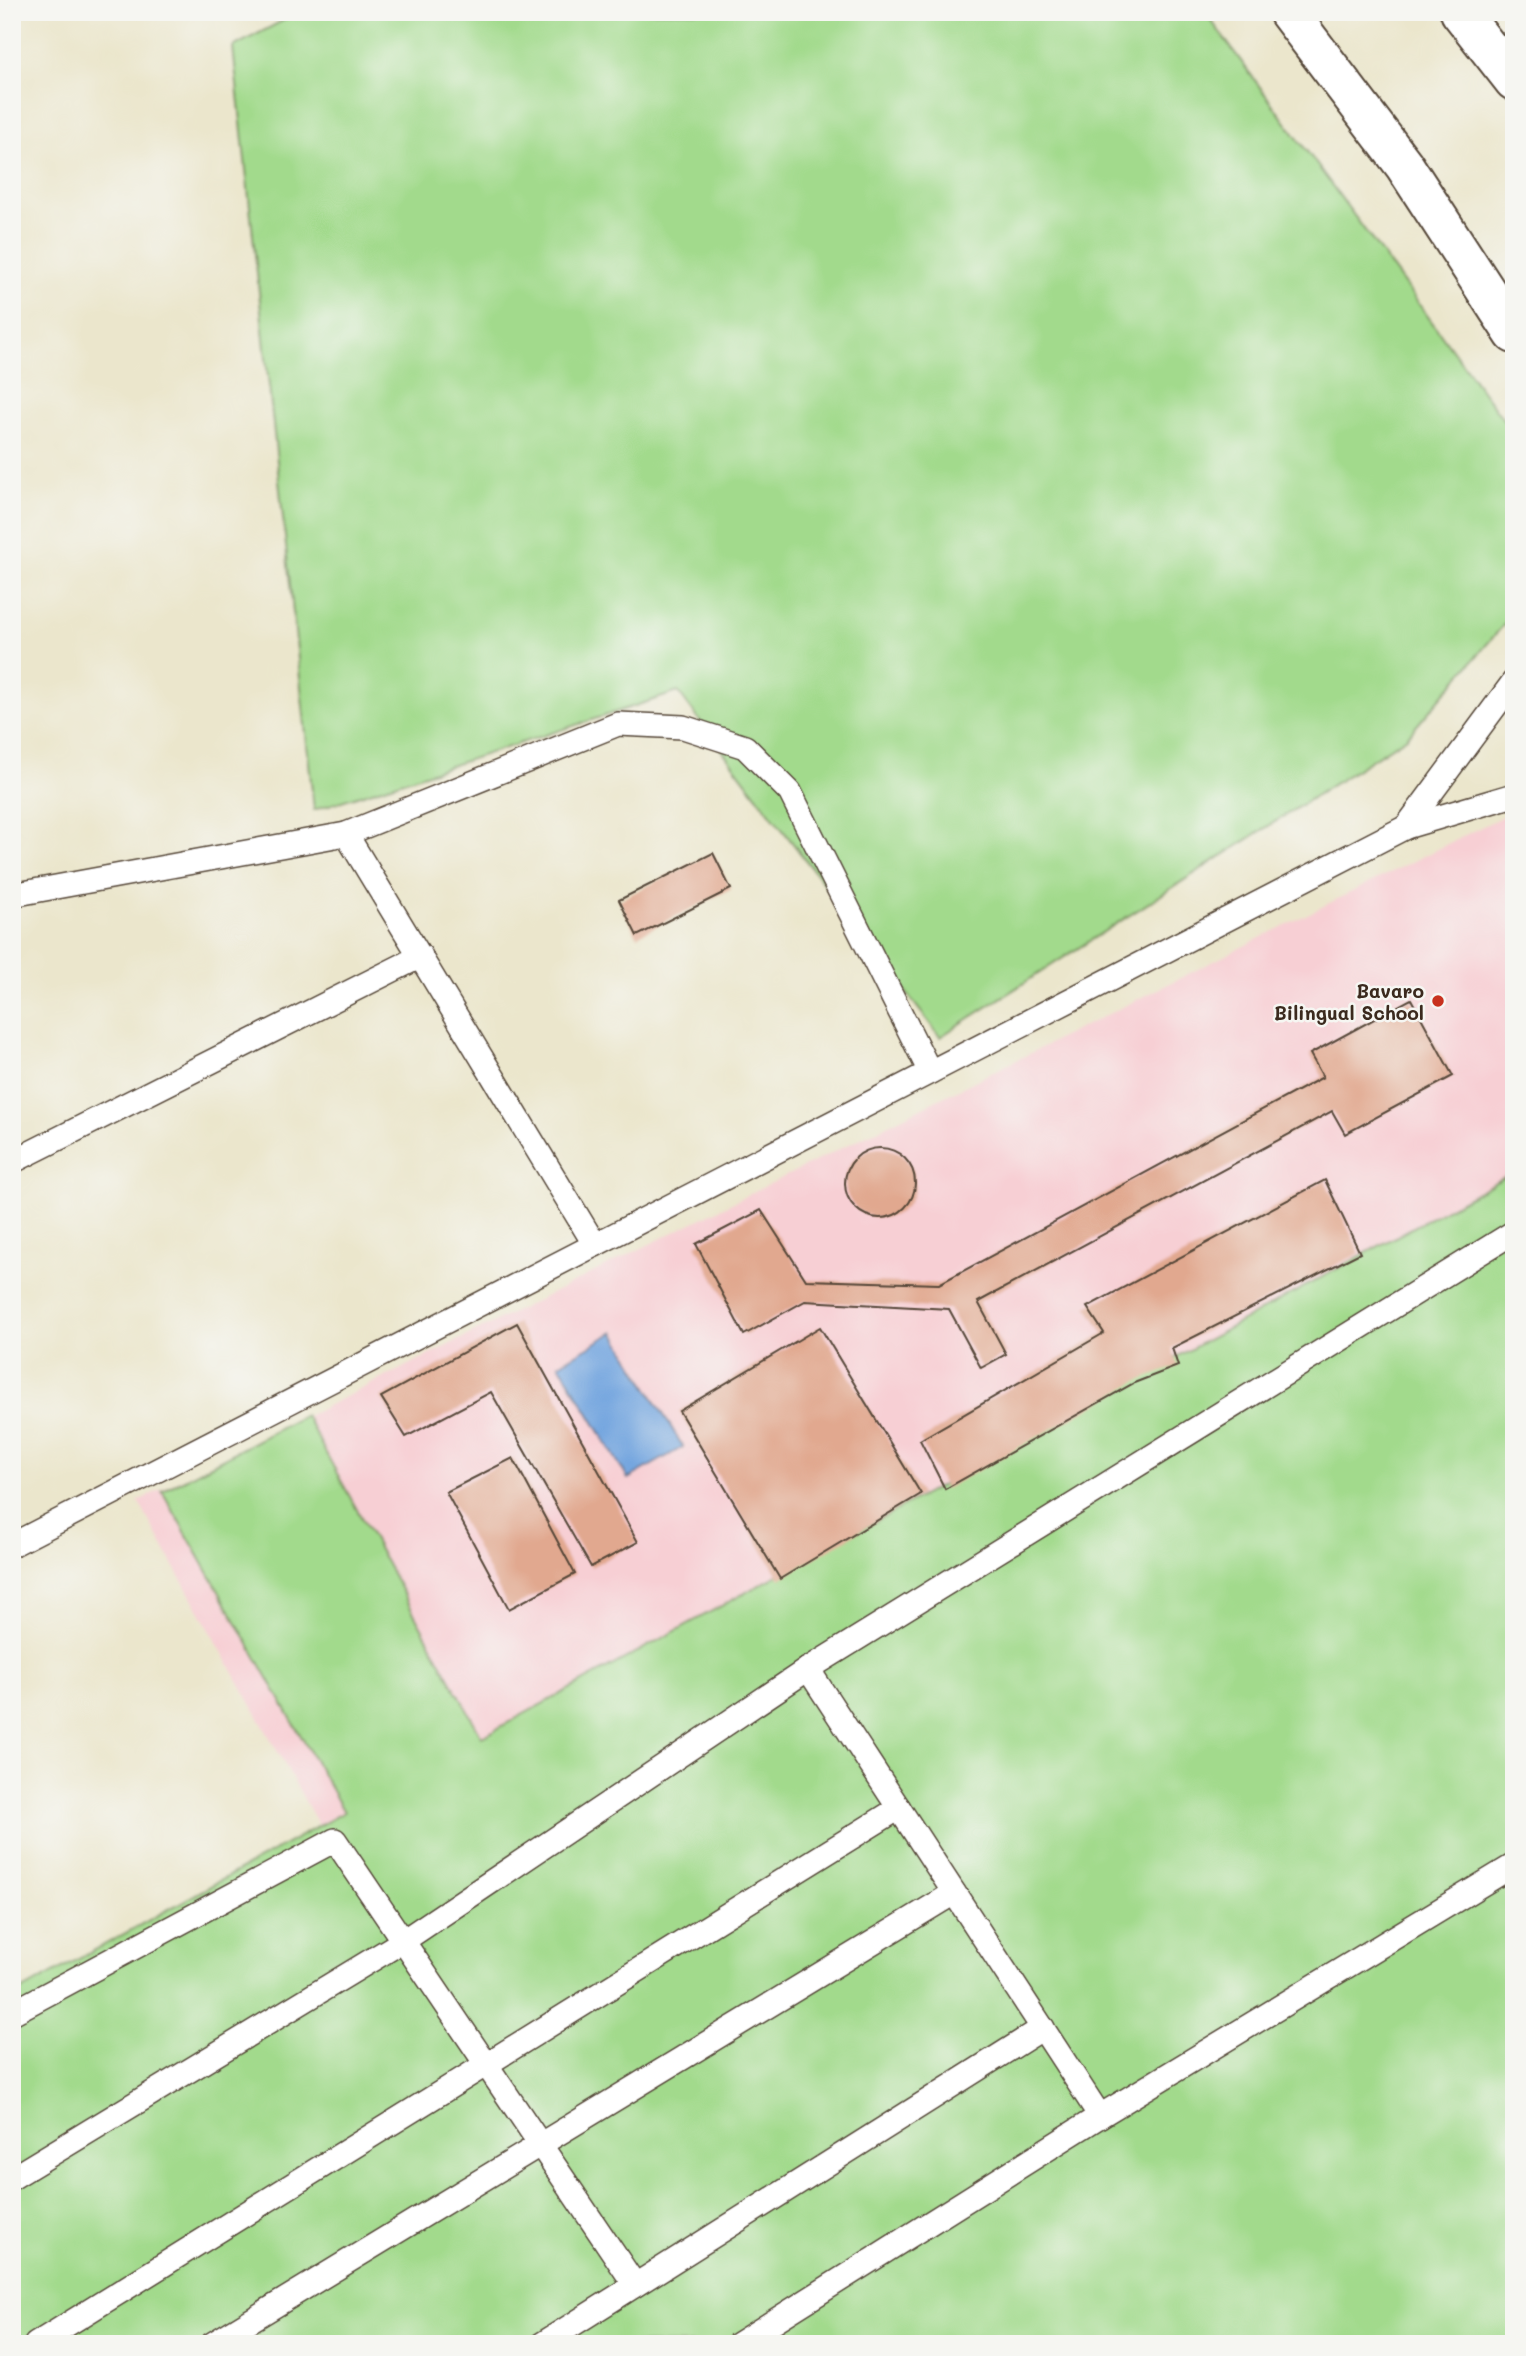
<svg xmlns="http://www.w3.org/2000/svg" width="1526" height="2356" font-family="Mali,sans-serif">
	<rect width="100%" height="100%" fill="#f6f6f2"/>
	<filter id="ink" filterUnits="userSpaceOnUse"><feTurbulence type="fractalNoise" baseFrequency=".0143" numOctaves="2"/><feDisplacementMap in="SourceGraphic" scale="14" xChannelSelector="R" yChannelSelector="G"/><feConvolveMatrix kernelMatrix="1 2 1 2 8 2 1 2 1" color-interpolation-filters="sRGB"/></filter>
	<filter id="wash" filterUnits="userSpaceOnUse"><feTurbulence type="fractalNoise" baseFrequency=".00686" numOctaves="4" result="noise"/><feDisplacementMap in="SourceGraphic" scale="28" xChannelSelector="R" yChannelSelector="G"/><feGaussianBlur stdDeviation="1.57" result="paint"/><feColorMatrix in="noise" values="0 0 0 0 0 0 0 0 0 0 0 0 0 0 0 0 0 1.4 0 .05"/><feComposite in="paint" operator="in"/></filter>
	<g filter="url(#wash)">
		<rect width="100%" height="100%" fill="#ebe6cc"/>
		<path fill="#f7cfd4" d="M1505,815L1514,831V1172L319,1826L138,1501Z"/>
		<g fill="#a2da8c" stroke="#6e8255" stroke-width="2">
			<path d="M299,12H1205L1514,434V613L1407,737L940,1037L678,692L314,810L233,47Z"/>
			<path d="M1514,1172V2344H12V1996L344,1812L162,1491L305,1415L482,1737Z"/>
		</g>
		<path fill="#74a6df" stroke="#58687e" stroke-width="2" d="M614,1332L683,1447L628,1479L559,1364Z"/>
		<g id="blocks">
			<g fill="#e1a88f">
				<path d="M713,853L731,889L637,936L619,900Z"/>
				<path d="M1411,999L1453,1076L1345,1134L1332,1111L978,1302L1006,1354L981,1368L949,1309L805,1301L744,1335L696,1244L761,1210L806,1280L939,1284L1323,1077L1310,1054Z"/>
				<circle cx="880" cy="1183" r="35"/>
				<path d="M1325,1180L1360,1253L1172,1348L1178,1366L1134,1383L945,1489L920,1440L1104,1333L1087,1307Z"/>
				<path d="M517,1323L638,1542L591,1567L491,1392L406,1437L381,1397Z"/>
				<path d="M820,1327L921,1494L780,1579L679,1411Z"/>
				<path d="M513,1458L575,1574L509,1609L446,1492Z"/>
			</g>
		</g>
	</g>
	<g filter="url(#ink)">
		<use href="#blocks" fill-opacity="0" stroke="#554638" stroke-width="2"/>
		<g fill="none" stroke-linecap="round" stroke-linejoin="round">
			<defs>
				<g id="lane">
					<path d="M1406,827L1514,681"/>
					<path d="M346,834L595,1245"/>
					<path d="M12,895L346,834L618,724L683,727L745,747L790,792L930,1072"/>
					<path d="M12,1162L421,956"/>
					<path d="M12,1545L1406,827L1514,795"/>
					<path d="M808,1669L1100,2116"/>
					<path d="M12,2013L335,1840L635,2285"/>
					<path d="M12,2178L403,1941L808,1669L1514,1232"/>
					<path d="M36,2344L899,1808"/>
					<path d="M212,2344L954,1893"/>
					<path d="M542,2344L1043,2028"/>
					<path d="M738,2344L1100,2116L1514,1865"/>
				</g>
				<g id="highway">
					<path d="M1288,12L1404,165L1514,334"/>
					<path d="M1460,12L1514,81"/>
				</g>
			</defs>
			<use href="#lane" stroke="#554638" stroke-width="26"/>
			<use href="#highway" stroke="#554638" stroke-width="42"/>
			<use href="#lane" stroke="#fff" stroke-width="23"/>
			<use href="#highway" stroke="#fff" stroke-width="38"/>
		</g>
	</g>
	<circle fill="#c8321e" stroke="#f6f6f2" stroke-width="2.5" cx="1438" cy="1001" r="7"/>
	<g text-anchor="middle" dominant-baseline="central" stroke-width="5" stroke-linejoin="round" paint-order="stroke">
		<g font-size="19" font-weight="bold" fill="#3b2a1e" stroke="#f6f6f2" text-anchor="end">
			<text x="1424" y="990">Bavaro<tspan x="1424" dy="22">Bilingual School</tspan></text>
		</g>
	</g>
	<rect width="1526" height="2356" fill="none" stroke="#f6f6f2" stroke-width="42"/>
</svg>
